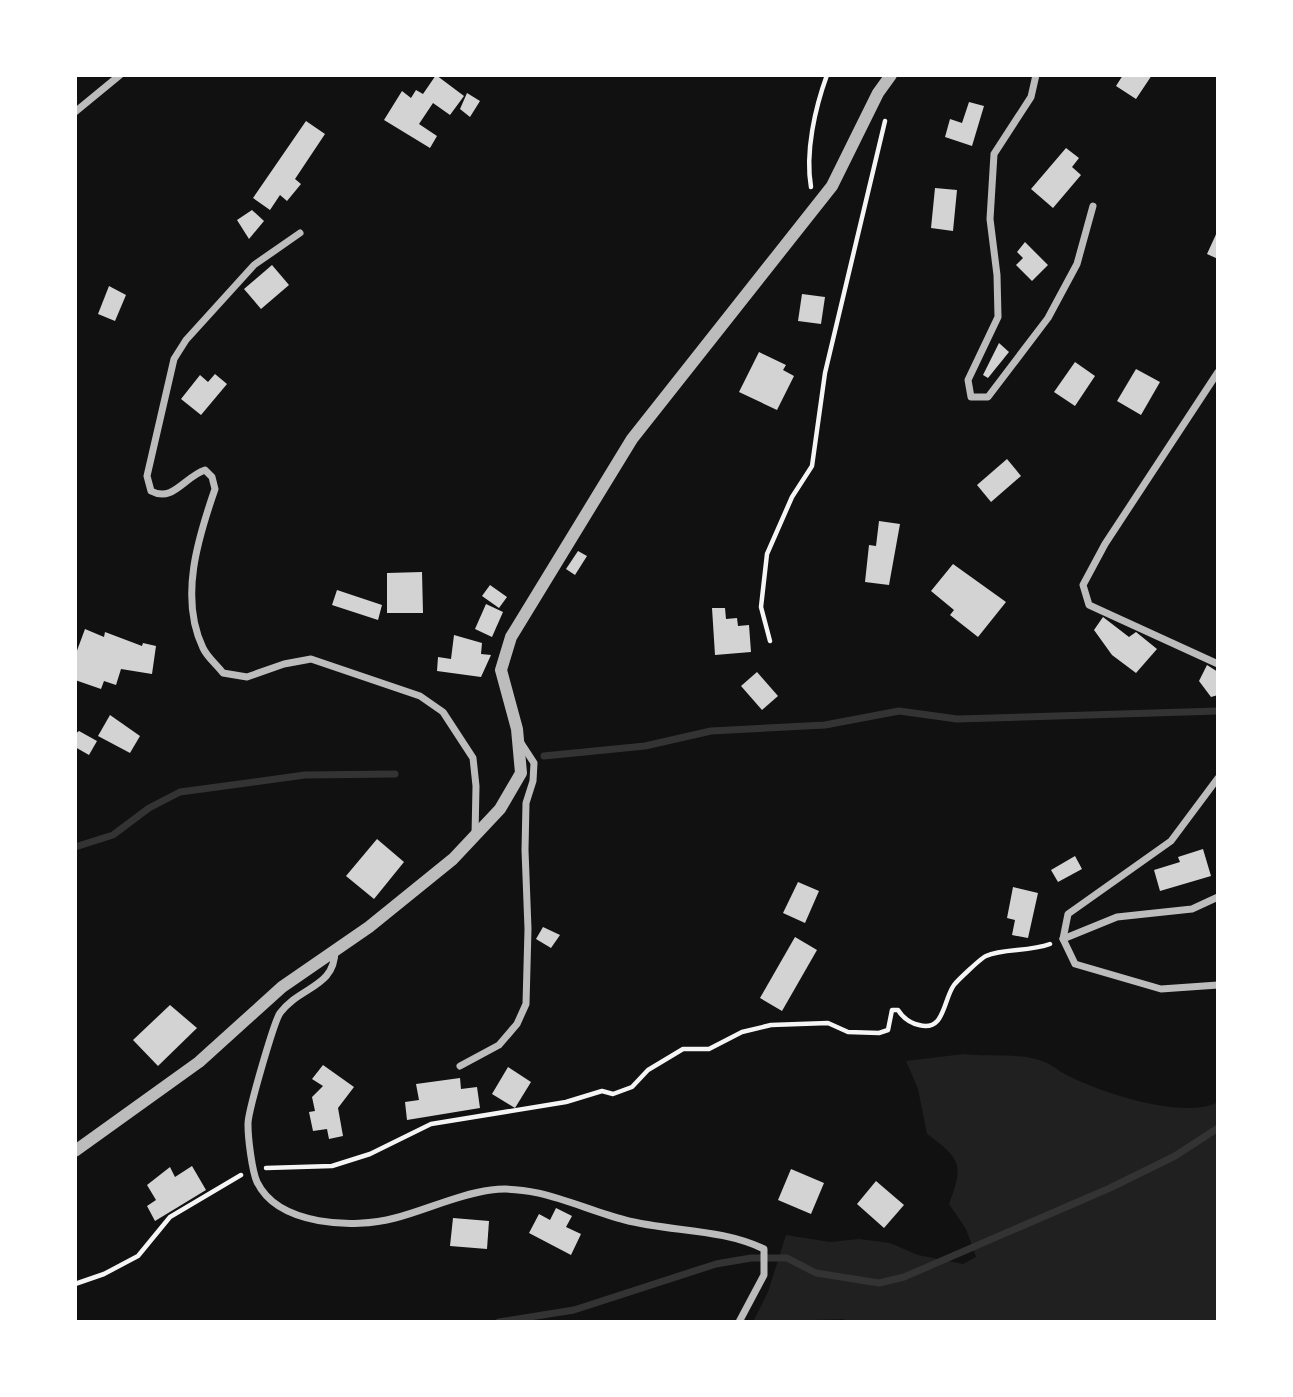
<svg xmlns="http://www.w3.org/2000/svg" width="1293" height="1397" font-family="Arial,sans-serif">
	<rect width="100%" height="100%" fill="#111"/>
	<path fill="#202020" d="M964,1054C987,1057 1019,1053 1039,1060C1049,1063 1055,1068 1063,1073C1095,1091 1184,1121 1218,1102V1322H853L842,1319L753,1322L768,1292L786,1235L830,1242L859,1239L890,1243L918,1255L963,1264L976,1257L966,1229L949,1204C964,1164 961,1159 927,1134L918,1089L906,1061Z"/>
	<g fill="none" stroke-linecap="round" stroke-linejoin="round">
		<g stroke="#333" stroke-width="7">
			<path d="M544,756L645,746L711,731L825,725L899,711L957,719L1218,711"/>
			<path d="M75,847L113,835L149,808L180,792L305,775L395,774"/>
			<path d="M499,1322L574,1310L716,1264L751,1258H787L816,1273L879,1283L904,1277L1110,1188L1175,1156L1218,1128"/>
		</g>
	</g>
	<g fill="#d3d3d3">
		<path d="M436,75L464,96L450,115L433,103L419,124L437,136L430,148L384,120L402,91L411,98L416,90L423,94Z"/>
		<path d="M1123,75L1133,76L1152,75L1136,99L1116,86Z"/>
		<path d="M467,93L480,101L470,117L460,109Z"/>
		<path d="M969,102L984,106L972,146L945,137L950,119L962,123Z"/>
		<path d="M306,121L325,134L295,179L301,184L287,201L280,195L270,210L253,198Z"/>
		<path d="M1066,148L1079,158L1072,167L1081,175L1053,208L1031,189Z"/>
		<path d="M935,188L957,190L953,231L931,228Z"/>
		<path d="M252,210L264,221L249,239L237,220Z"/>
		<path d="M1218,230V259L1207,254Z"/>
		<path d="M1025,242L1048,265L1032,281L1016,265L1023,258L1017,252Z"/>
		<path d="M272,265L289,285L261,309L244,289Z"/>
		<path d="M109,286L126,295L115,321L98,314Z"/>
		<path d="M802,294L825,297L821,324L798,321Z"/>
		<path d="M999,343L1009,352L988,378L983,375Z"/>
		<path d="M759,352L786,365L783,370L794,376L777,410L739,392Z"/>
		<path d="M1075,362L1095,376L1075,406L1054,392Z"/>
		<path d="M1136,369L1160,382L1141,415L1117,401Z"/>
		<path d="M215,374L227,384L201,415L181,399L200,375L208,382Z"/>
		<path d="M1007,459L1021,476L991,502L977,485Z"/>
		<path d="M879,521L900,524L889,585L865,582L869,545L876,546Z"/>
		<path d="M578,551L587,556L575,575L566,569Z"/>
		<path d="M953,564L1006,602L978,637L950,615L954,610L931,591Z"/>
		<path d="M422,572L423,613H387V573Z"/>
		<path d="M490,585L507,597L499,608L482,596Z"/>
		<path d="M337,590L382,605L378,620L332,605Z"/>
		<path d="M486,604L503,612L492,637L475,629Z"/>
		<path d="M712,608H725L726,619L737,618L738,626L749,625L751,652L715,655Z"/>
		<path d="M1103,617L1129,637L1136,632L1157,649L1136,673L1112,655L1094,630Z"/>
		<path d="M85,629L104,637L105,632L142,646L143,643L156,646L152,674L121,669L116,685L104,681L101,689L75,680V656Z"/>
		<path d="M454,635L482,643L481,654L491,655L481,677L437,671L438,657L451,659Z"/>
		<path d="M1207,665L1218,672V695L1211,697L1199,681Z"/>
		<path d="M757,672L778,696L762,710L741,686Z"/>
		<path d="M110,715L140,736L130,753L98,736Z"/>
		<path d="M79,731L97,741L89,755L75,747V734Z"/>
		<path d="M377,839L404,862L374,899L346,876Z"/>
		<path d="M1203,849L1211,876L1160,891L1154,870L1180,862L1178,857Z"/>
		<path d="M1075,856L1082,869L1058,882L1051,870Z"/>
		<path d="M798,882L819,891L805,923L783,913Z"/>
		<path d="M1013,887L1038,893L1028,938L1012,935L1015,920L1007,918Z"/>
		<path d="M543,927L560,935L551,948L536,939Z"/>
		<path d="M795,937L817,950L782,1011L760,998Z"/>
		<path d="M170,1005L197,1028L158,1066L133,1040Z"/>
		<path d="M323,1065L354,1087L338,1108L343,1136L329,1139L327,1129L313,1131L309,1112L315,1111L312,1097L323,1086L312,1079Z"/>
		<path d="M508,1067L531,1082L515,1108L492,1094Z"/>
		<path d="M460,1078L461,1089L477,1087L480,1108L407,1120L405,1102L419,1100L416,1084Z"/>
		<path d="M192,1166L206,1190L155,1221L147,1206L156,1200L147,1185L170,1167L175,1177Z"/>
		<path d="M791,1169L824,1183L811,1214L778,1200Z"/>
		<path d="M876,1181L904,1205L884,1228L857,1204Z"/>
		<path d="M556,1208L572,1216L566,1227L581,1234L571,1255L529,1233L539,1214L550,1220Z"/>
		<path d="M453,1218L489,1221L487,1249L450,1246Z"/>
	</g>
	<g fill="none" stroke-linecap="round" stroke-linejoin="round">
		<g stroke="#f5f5f5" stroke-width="4.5">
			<path d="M811,187C805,152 815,108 827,75"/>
			<path d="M770,641L761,607L767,554L792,497L812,466L825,373L885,121"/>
			<path d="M266,1168L332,1166L370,1154L431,1124L566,1102L602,1091L613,1094L632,1087L648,1070L683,1049H709L742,1032L771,1025L828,1023L848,1032L879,1033L888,1030L892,1010H898C903,1018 910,1023 919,1025C945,1032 943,1000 954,985C957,981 981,958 986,956C1003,948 1029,952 1050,944"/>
			<path d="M75,1284L104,1274L138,1256L170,1217L241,1175"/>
		</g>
		<g stroke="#bcbcbc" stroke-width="7">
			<path d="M1036,75L1031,97L994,154L990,219L997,275L998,317L968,380L971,397H988L1048,318L1077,264L1093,206"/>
			<path d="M75,112L120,75"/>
			<path d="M300,233L254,265L186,340L174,359L147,476L151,491C173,503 184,477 205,470L212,477L215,489C198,538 179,598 203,648C207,657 217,665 223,673L247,677L284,664L311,659L420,696L443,712L473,758L476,786L475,836"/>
			<path d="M1218,372L1105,544L1083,585L1089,605L1218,664"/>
			<path d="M1218,778L1171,841L1068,914L1063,939L1075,964L1161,989L1218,985"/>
			<path d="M1063,939L1117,917L1192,909L1218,897"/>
			<path d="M335,950C335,988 300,986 280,1013C274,1022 247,1114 248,1125C248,1138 252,1171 257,1182C278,1226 354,1229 395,1218C426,1210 459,1194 491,1190C536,1184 582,1209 625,1220C670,1232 721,1228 764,1249V1275L739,1322"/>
			<path d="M460,1066L499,1045L517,1024L526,1004L528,929L525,850L526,803L533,781L534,763L519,740"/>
		</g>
		<path stroke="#bcbcbc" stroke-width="12" d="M75,1151L199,1062L282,987L369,927L453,859L500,809L521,773L517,729L501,670L511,637L632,439L832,186L878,93L891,75"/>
	</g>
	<rect width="1293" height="1397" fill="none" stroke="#ffffff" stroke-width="154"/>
</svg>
